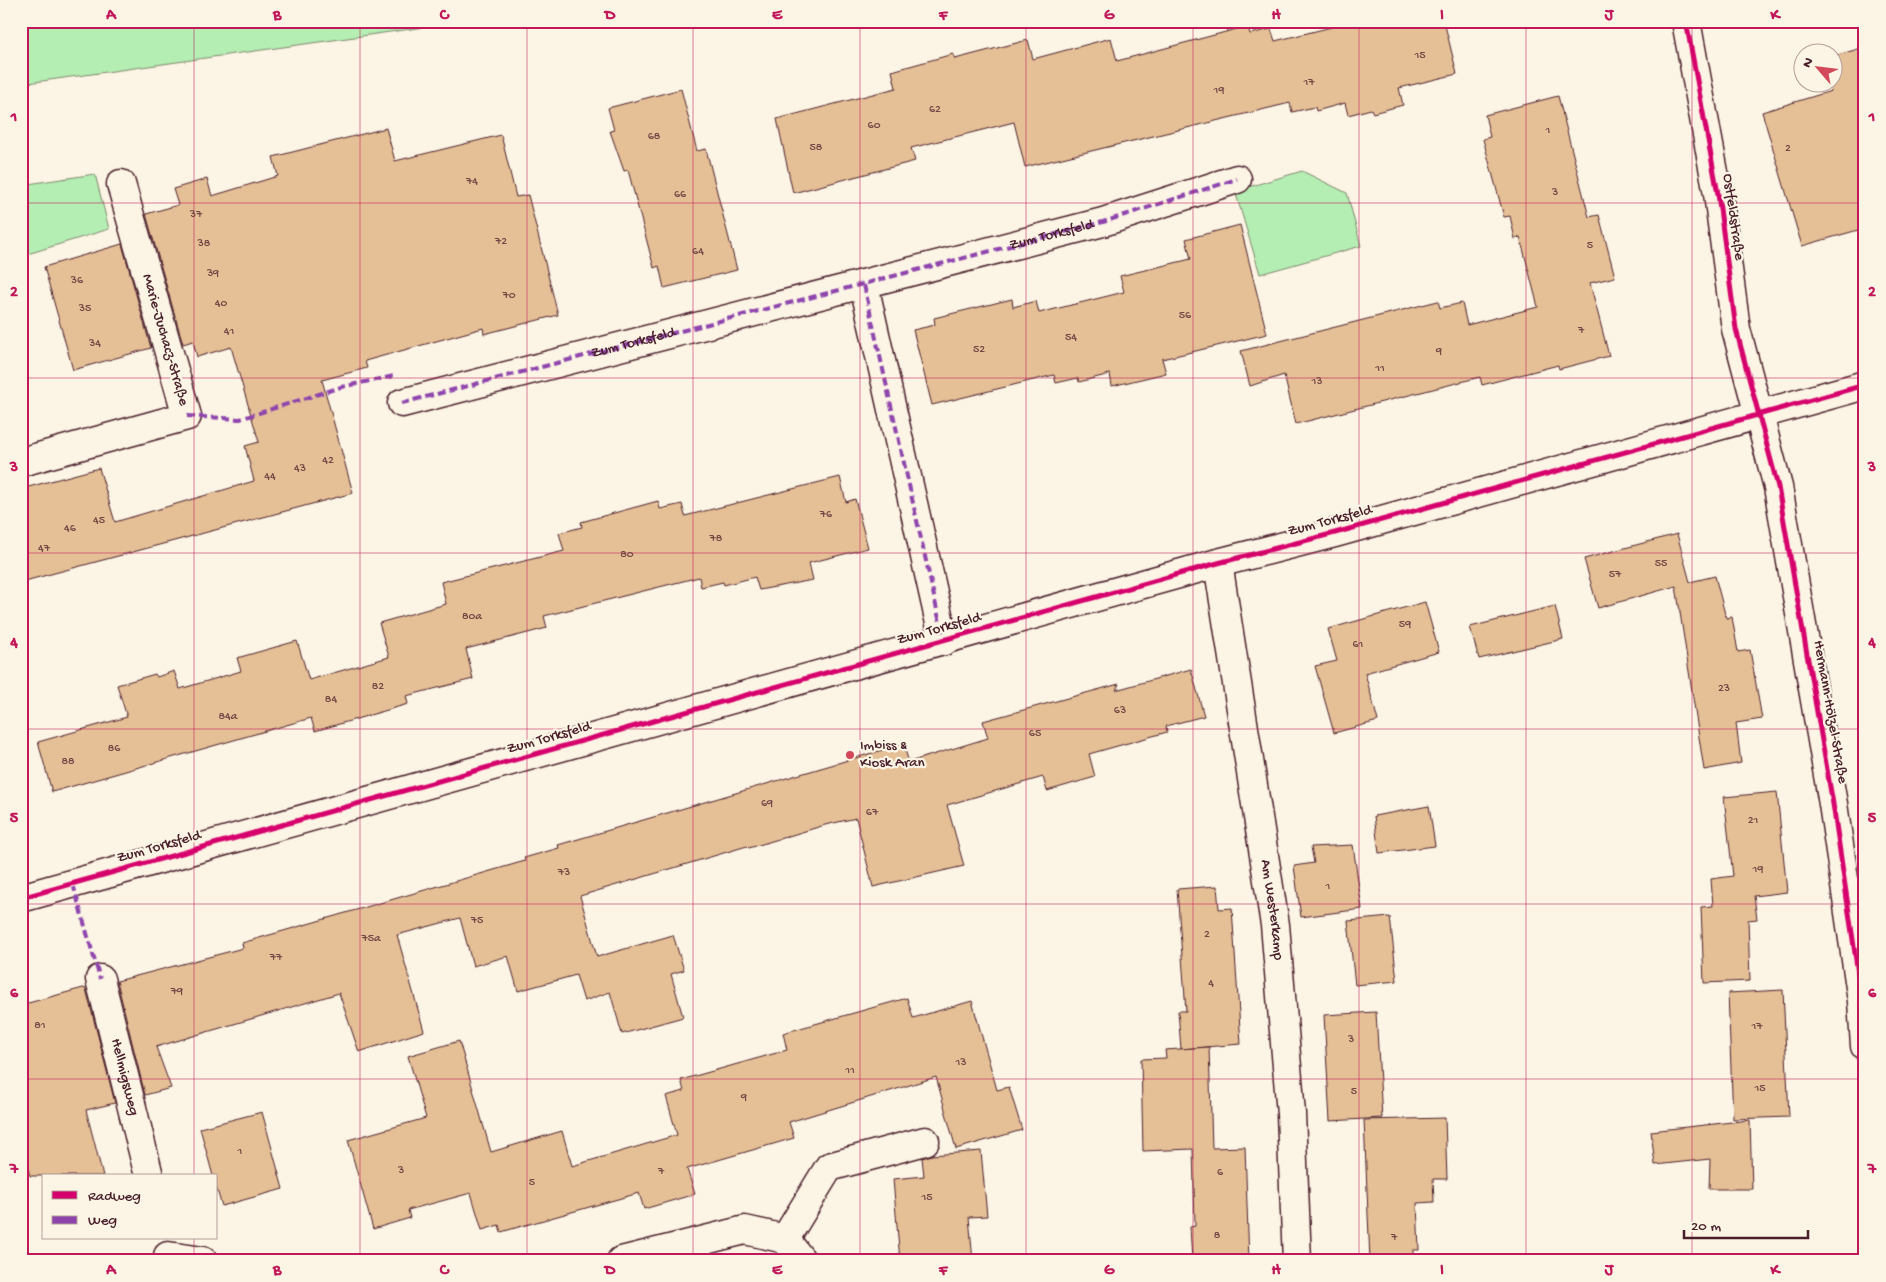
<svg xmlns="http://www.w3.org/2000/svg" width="1886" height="1282" font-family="'Gochi Hand',sans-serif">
	<rect width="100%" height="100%" fill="#fcf5e5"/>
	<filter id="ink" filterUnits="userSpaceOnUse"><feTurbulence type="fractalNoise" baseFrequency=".02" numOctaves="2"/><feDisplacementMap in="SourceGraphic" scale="10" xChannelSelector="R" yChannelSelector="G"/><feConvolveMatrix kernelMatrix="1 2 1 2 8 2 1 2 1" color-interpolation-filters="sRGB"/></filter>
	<g filter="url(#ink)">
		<g fill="#b4eeb2" stroke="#7f866e">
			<path d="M21,21H468L21,84Z"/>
			<path d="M1302,171L1347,193L1361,246L1260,274L1235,191Z"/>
			<path d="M95,174L109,229L21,256V185Z"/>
		</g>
		<g fill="#e5c096" stroke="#4a1f2b">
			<path d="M1356,21H1444L1457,74L1399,88L1403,105L1373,113L1371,109L1348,115L1345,103L1316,111L1315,107L1292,112L1290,103L1025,167L1014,122L911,148L915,161L793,193L777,119L896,88L892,71L953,54L955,59L1028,40L1033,59L1111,38L1117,61L1248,26L1250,34L1271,29L1275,41Z"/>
			<path d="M1865,47V228L1802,246L1762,112L1831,91L1828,82H1834V56Z"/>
			<path d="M681,89L697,151L706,149L737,270L664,288L659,266L654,268L628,170L624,171L610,131L614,130L608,108Z"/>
			<path d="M1558,96L1589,217L1599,215L1615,277L1590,283L1609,356L1559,369L1558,365L1482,385L1480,377L1296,424L1284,375L1250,386L1241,351L1438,301L1440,308L1462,303L1467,325L1538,307L1520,237L1515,239L1510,216L1504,217L1483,139L1490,137L1485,115Z"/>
			<path d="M386,128L395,161L501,135L516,197L528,195L558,315L484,334L483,328L365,361L367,368L322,380L353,493L21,582V489L99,468L115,522L254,481L245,446L259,442L231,347L197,357L193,341L183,344L146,214L178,205L173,189L207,179L212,196L278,176L273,157Z"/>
			<path d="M1240,225L1267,334L1162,359L1166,373L1112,386L1110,374L1079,382L1078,378L1056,383L1054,375L932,405L913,330L935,325L934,318L1012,299L1013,307L1036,301L1039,313L1124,292L1120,276L1191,259L1186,239Z"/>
			<path d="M122,244L151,348L73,370L44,267Z"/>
			<path d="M840,477L846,502L855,499L868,548L809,563L813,580L759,590L755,577L724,585L723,582L701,587L699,577L544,616L547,628L466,649L473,679L406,696L408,704L315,731L311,718L52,792L38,742L127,717L117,685L155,674L157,677L174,671L180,689L241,671L237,658L297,641L309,680L389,657L379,623L446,604L441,582L564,551L559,533L582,527L581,522L658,501L660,509L682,504L685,516Z"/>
			<path d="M1677,534L1690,582L1715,576L1726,618L1732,617L1738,652L1750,650L1762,719L1736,723L1741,763L1704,770L1676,586L1598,608L1584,559Z"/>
			<path d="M1425,602L1439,652L1365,673L1378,721L1334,733L1315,666L1337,661L1328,629Z"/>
			<path d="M1555,606L1563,639L1479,659L1470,627Z"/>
			<path d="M1191,669L1204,716L1166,726L1167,732L1089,754L1095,777L1047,791L1043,777L947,805L964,866L873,887L856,818L825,825L749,848L747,846L580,896L597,957L673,935L684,970L671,974L683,1017L622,1034L610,992L584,1001L576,975L518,991L508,956L473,966L460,918L397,935L424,1031L359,1052L339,993L156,1047L171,1088L145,1095L117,981L243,948L242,943L525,861L524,858L559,848L558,845L903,744L909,762L988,738L983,721L1119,684L1116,690Z"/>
			<path d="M1777,792L1787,892L1754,896L1757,919L1748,920L1750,981L1704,983L1701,907L1713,906L1711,879L1733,876L1724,797Z"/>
			<path d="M1429,806L1435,846L1379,853L1374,816Z"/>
			<path d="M1353,845L1362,909L1301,917L1294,866L1314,863L1311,847Z"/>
			<path d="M1217,886L1219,909L1232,908L1241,1044L1181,1049L1178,1011H1186L1177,889Z"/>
			<path d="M1390,917L1397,981L1355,985L1348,921Z"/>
			<path d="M83,988L86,989L115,1103L86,1110L103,1176H30L21,1142V1005Z"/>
			<path d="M1783,990L1789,1117L1733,1119L1728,993Z"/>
			<path d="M907,998L913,1018L972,1001L997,1090L1009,1087L1022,1130L956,1149L936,1077L789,1122L794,1138L687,1169L695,1194L644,1209L639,1193L501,1232L499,1225L482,1230L471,1193L408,1210L410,1218L373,1229L348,1140L426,1118L408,1056L459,1041L491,1152L562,1131L572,1166L677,1135L666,1096L684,1091L681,1080L787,1050L783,1033Z"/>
			<path d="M1376,1012L1382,1118L1330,1121L1324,1015Z"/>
			<path d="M1209,1047L1212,1148L1245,1147L1249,1261H1192L1190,1227L1195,1226L1193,1149L1143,1151L1141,1059L1166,1058L1165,1050Z"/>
			<path d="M262,1112L283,1189L222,1206L216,1187V1176H213L200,1128Z"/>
			<path d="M1445,1118L1447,1179H1433L1434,1202L1417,1203L1419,1250H1413V1261H1370L1364,1120Z"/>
			<path d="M1750,1120L1752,1189H1709L1710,1159L1655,1165L1651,1131Z"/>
			<path d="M981,1151L987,1216L969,1217L973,1261H900L893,1179L924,1176L922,1158L932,1155Z"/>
		</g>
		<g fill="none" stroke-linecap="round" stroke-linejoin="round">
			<defs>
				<g id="street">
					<path d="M1686,21L1718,194L1736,329L1778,487L1833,804L1862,1001L1865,1046"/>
					<path d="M864,285L944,641"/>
					<path id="s1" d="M402,403L1103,222L1237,179"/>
					<path d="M21,462L187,416L121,184"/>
					<path id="s2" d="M1218,563L1275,925L1291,1114L1297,1261"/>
					<path id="s3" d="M100,979L149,1176"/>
					<path d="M785,1239L829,1167L925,1141"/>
					<path d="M168,1256L203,1261"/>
					<path d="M621,1261L745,1230L785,1239L802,1261"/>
				</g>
				<path id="secondary" d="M21,898L1218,563L1335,533L1865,385"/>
			</defs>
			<use href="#street" stroke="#4a1f2b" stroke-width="31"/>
			<use href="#secondary" stroke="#4a1f2b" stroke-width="31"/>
			<use href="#street" stroke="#fcf5e5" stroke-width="28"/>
			<use href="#secondary" stroke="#fcf5e5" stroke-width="28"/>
			<g stroke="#8e44ad" stroke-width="4" stroke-dasharray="8 4" stroke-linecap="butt">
				<path d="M864,285L944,641"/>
				<path d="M402,403L1103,222L1237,179"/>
				<path d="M187,416L240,419L341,387L394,376"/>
				<path d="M73,884L100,979"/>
			</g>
			<defs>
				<g id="cycleway">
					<path d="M1686,21L1718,194L1736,329L1778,487L1833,804L1862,1001L1865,1046"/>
					<path d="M21,898L1218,563L1335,533L1865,385"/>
				</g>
			</defs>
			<use href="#cycleway" stroke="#fcf5e5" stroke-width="8"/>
			<use href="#cycleway" stroke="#d6006c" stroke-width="5"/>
		</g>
	</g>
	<path fill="none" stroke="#c2185b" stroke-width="1" stroke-opacity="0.55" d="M194,21V1176M360,21V1261M527,21V1261M693,21V1261M860,21V1261M1026,21V1261M1193,21V1261M1359,21V1261M1526,21V1261M1692,21V1261M21,203H1865M21,378H1865M21,553H1865M21,729H1865M21,904H1865M21,1079H1865M194,1238V1261"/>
	<circle fill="#d1495b" stroke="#fcf5e5" stroke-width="2" cx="850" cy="755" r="5"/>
	<g text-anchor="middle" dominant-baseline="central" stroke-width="4.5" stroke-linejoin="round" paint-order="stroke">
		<g font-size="12" fill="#714746">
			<text x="1420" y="56">15</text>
			<text x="1309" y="83">17</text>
			<text x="1219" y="91">19</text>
			<text x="935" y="110">62</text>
			<text x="874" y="126">60</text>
			<text x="1548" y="131">1</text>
			<text x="654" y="137">68</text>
			<text x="816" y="148">58</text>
			<text x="1788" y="149">2</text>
			<text x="472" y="182">74</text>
			<text x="1555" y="193">3</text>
			<text x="680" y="195">66</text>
			<text x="196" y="215">37</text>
			<text x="501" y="242">72</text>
			<text x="204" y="244">38</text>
			<text x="1590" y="246">5</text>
			<text x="698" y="252">64</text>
			<text x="213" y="274">39</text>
			<text x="77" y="281">36</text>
			<text x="509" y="296">70</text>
			<text x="221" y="304">40</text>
			<text x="85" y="309">35</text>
			<text x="1185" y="316">56</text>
			<text x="1581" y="331">7</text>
			<text x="229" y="332">41</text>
			<text x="1071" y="338">54</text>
			<text x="95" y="344">34</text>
			<text x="979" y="350">52</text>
			<text x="1439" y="352">9</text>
			<text x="1380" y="369">11</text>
			<text x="1317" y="382">13</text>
			<text x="328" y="461">42</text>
			<text x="300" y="469">43</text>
			<text x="270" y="477">44</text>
			<text x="826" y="515">76</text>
			<text x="99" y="521">45</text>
			<text x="70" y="529">46</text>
			<text x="716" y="539">78</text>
			<text x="44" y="549">47</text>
			<text x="627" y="555">80</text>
			<text x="1661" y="564">55</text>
			<text x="1615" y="575">57</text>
			<text x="472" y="617">80a</text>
			<text x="1405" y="625">59</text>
			<text x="1358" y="645">61</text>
			<text x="378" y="687">82</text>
			<text x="1724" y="689">23</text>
			<text x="331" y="700">84</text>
			<text x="1120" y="711">63</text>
			<text x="228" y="717">84a</text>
			<text x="1035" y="734">65</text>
			<text x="114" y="749">86</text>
			<text x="68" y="762">88</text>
			<text x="767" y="804">69</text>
			<text x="872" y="813">67</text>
			<text x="1753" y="821">21</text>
			<text x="1758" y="870">19</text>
			<text x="564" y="873">73</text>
			<text x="1328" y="887">1</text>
			<text x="477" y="921">75</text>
			<text x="1207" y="935">2</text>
			<text x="371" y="939">75a</text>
			<text x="276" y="958">77</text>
			<text x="1211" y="984">4</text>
			<text x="177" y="992">79</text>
			<text x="40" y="1026">81</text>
			<text x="1757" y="1027">17</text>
			<text x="1351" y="1040">3</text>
			<text x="961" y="1063">13</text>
			<text x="850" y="1071">11</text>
			<text x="1760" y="1089">15</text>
			<text x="1354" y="1092">5</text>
			<text x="744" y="1098">9</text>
			<text x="240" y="1152">1</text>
			<text x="401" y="1171">3</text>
			<text x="661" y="1172">7</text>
			<text x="1220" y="1173">6</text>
			<text x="532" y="1183">5</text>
			<text x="927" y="1198">15</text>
			<text x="1217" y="1236">8</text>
			<text x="1394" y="1238">7</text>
		</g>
		<g font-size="15" fill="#4a1f2b" stroke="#fcf5e5">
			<text transform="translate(1733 217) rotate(82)">Ostfeldstraße</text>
			<text stroke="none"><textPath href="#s1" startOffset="671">Zum Torksfeld</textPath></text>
			<text transform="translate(165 340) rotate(74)">Marie-Juchacz-Straße</text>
			<text stroke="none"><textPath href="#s1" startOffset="239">Zum Torksfeld</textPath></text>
			<text transform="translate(1330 521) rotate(-15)">Zum Torksfeld</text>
			<text transform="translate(939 629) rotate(-16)">Zum Torksfeld</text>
			<text transform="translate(1830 712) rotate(80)">Hermann-Hölzel-Straße</text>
			<text transform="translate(549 738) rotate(-16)">Zum Torksfeld</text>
			<text transform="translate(159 847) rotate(-16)">Zum Torksfeld</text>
			<text stroke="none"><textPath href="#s2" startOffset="351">Am Westerkamp</textPath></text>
			<text stroke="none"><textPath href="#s3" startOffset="101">Hellmigsweg</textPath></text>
		</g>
		<g font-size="15" fill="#4a1f2b" stroke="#fcf5e5" text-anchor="start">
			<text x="860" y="746">Imbiss &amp;<tspan x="860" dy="17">Kiosk Aran</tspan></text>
		</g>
	</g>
	<rect width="1886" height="1282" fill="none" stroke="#fcf5e5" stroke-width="55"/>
	<rect x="42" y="1174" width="175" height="65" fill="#fcf5e5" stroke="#b59f9b"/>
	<rect x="52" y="1191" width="25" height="8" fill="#d6006c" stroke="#b59f9b"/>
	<text x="88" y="1200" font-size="15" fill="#4a1f2b">Radweg</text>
	<rect x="52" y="1216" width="25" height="8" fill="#8e44ad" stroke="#b59f9b"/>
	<text x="88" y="1224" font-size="15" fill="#4a1f2b">Weg</text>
	<g transform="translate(1818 68) rotate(298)"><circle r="24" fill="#fcf5e5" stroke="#b59f9b"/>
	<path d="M0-4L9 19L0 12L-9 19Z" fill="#d1495b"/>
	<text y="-8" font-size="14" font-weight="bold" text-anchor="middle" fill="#4a1f2b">N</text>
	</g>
	<path d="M1684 1230v8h124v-8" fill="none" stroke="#4a1f2b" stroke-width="2.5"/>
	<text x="1691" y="1230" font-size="15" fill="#4a1f2b" stroke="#fcf5e5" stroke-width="4" paint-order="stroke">20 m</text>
	<rect x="28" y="28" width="1830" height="1226" fill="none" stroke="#c2185b" stroke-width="2"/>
	<g font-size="16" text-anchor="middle" font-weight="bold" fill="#c2185b">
		<text x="111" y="19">A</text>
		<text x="277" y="19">B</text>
		<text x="444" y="19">C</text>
		<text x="610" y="19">D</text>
		<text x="777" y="19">E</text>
		<text x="943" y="19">F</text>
		<text x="1109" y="19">G</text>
		<text x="1276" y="19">H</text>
		<text x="1442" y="19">I</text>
		<text x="1609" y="19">J</text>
		<text x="1775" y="19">K</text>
		<text x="14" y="121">1</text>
		<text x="1872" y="121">1</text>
		<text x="14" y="296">2</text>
		<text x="1872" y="296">2</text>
		<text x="14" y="471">3</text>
		<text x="1872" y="471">3</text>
		<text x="14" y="647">4</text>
		<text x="1872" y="647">4</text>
		<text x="14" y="822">5</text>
		<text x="1872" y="822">5</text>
		<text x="14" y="997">6</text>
		<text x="1872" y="997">6</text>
		<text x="14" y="1173">7</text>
		<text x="1872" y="1173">7</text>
		<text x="111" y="1274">A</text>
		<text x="277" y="1274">B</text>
		<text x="444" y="1274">C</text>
		<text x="610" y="1274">D</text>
		<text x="777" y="1274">E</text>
		<text x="943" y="1274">F</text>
		<text x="1109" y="1274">G</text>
		<text x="1276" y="1274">H</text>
		<text x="1442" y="1274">I</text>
		<text x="1609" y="1274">J</text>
		<text x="1775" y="1274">K</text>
	</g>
</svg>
